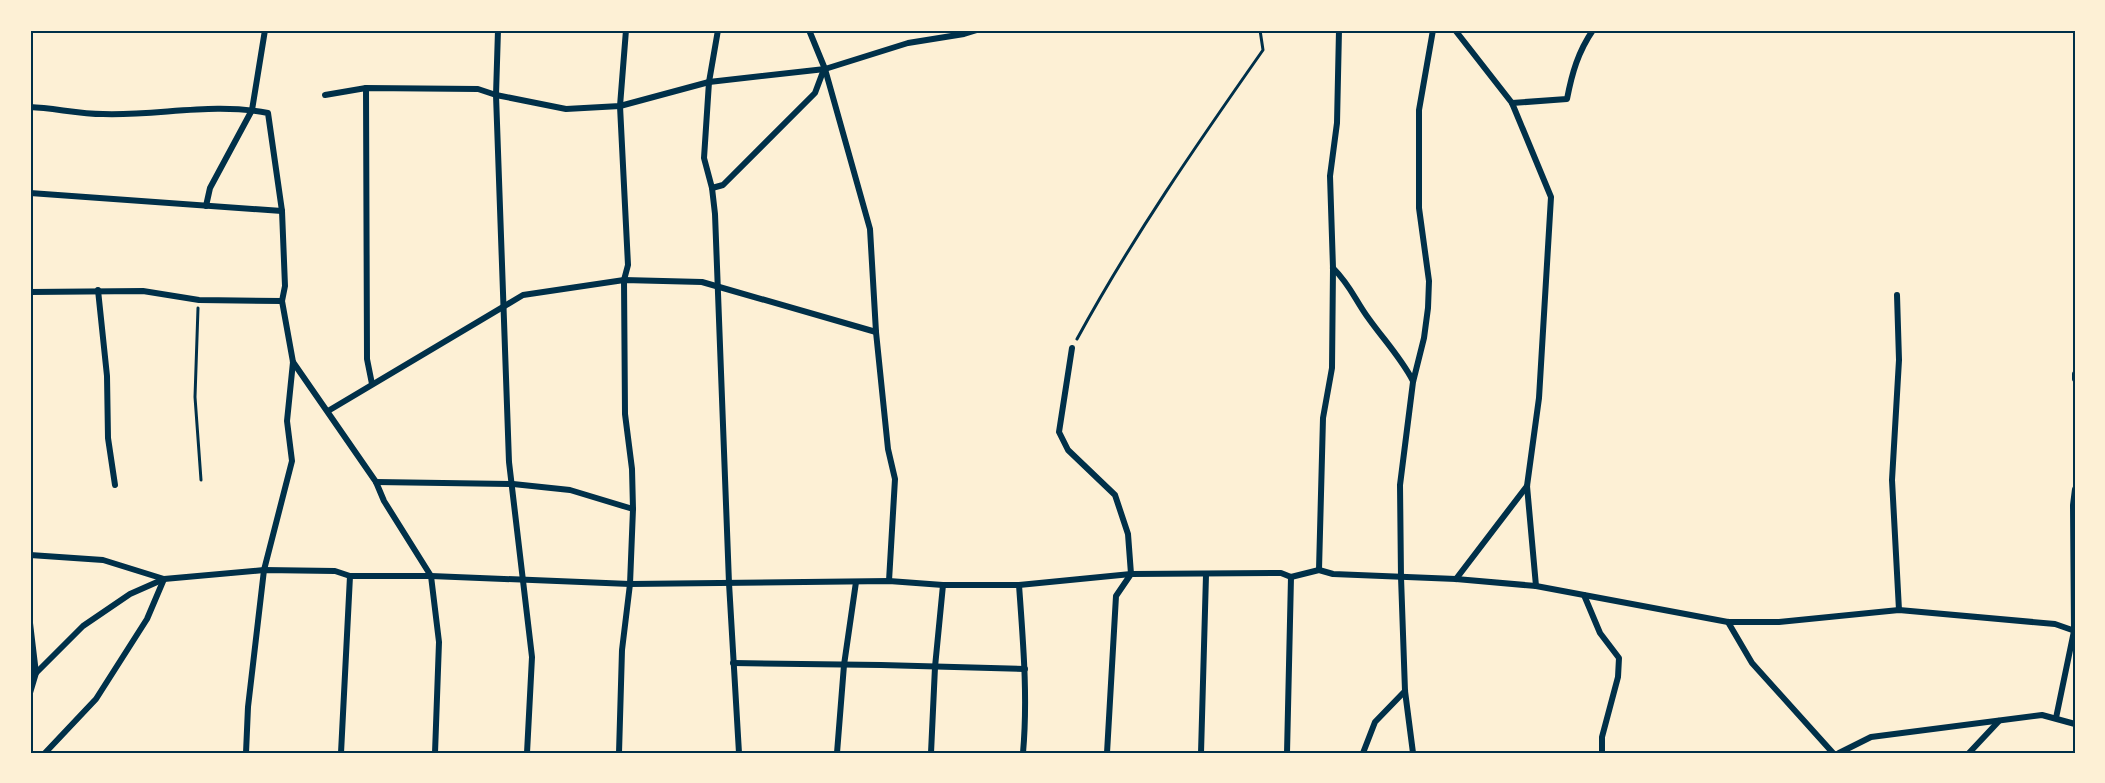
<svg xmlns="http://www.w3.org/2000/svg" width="2105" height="783" font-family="'Open Sans',sans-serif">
	<rect width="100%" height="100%" fill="#fdf0d5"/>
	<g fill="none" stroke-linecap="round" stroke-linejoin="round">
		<g stroke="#003049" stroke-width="3">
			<path d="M198,308L195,397L201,480"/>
			<path d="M1077,339C1132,238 1197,144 1263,50L1260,30"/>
		</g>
		<g stroke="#003049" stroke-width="6">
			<path d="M498,30L496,95L509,462L532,657L527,753"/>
			<path d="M718,30L709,82L704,158L712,188L715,214L729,583L739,753"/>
			<path d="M809,30L825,69L870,229L876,332L888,449L895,479L889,581"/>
			<path d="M1455,30L1512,103L1551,197L1539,398L1527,486L1536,586"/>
			<path d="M366,88L367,359L372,384"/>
			<path d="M325,95L366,88L478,89L496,95L566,109L620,106L709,82L825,69L908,43L964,34L977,30"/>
			<path d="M1512,103L1567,99C1572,73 1578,52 1593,30"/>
			<path d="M30,107C54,108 79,114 103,114C158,116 213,102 268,113L282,211L285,286L282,301L293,362L287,421L292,461L264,570L248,707L246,753"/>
			<path d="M712,188L723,185L815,93L824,69"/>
			<path d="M30,193L282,211"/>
			<path d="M206,206L210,188L252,110L265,30"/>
			<path d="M1333,268C1351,286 1355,300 1369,319C1384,340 1401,358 1413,381"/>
			<path d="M98,290L107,376L108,438L115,485"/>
			<path d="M30,292L143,291L199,300L282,301"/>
			<path d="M1897,295L1899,360L1892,480L1899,610"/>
			<path d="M1072,348L1059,432L1068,450L1115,495L1128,534L1131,574L1116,596L1107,753"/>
			<path d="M293,362L376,482L384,501L431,576L439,642L435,753"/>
			<path d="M2075,374V379"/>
			<path d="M328,411L523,295L624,280L702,282L876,332"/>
			<path d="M376,482L513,484L570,490L633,509"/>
			<path d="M30,555L103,560L164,579L147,619L96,699L45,753"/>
			<path d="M1319,570L1323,418L1332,368L1333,268L1330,176L1337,123L1339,30"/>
			<path d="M1456,579L1527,486"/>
			<path d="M1019,585C1023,641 1028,697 1023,753"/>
			<path d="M1584,595L1600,633L1619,658L1618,677L1602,737V753"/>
			<path d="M1728,622L1752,663L1833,753"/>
			<path d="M30,623L36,673L30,693"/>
			<path d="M733,663L881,665L1025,669"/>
			<path d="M36,673L83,626L130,594L164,579L264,570L335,571L350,576H431L630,584L889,581L943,585H1019L1131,574L1281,573L1291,577L1319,570L1333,574L1456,579L1536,586L1728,622H1779L1899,610L2055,624L2075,631"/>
			<path d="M2056,718L2074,631L2073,505L2075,489"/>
			<path d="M341,753L350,576"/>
			<path d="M619,753L622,650L630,584L633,509L632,469L625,414L624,280L628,265L620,106L626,30"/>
			<path d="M837,753L844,665L856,582"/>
			<path d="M931,753L935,667L943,585"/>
			<path d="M1201,753L1206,575"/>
			<path d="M1287,753L1291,577"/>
			<path d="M1363,753L1375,722L1405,691"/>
			<path d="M1413,753L1405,691L1401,577L1400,485L1413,382L1424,338L1428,308L1429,281L1419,208V110L1433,30"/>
			<path d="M1839,753L1871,737L2042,715L2075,724"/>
			<path d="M1969,753L1999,721"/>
		</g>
	</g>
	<rect width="2105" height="783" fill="none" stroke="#fdf0d5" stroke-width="63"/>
	<rect x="32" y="32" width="2042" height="720" fill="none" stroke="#003049" stroke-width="2"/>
</svg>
